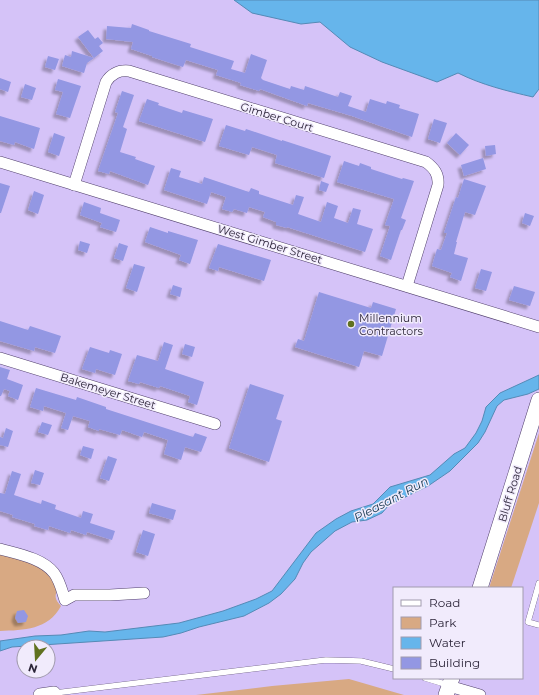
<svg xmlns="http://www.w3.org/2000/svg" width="539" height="695" font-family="Montserrat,sans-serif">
	<defs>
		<filter id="shadow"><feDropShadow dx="-3.5" dy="3.5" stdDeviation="1" flood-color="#0004"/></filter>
	</defs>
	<rect width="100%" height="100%" fill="#d5c3f8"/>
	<g fill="#d8a983">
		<path d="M539,433V503L511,588H489Z"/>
		<path d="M0,552L49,569L58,589C54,596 55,600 61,606C48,630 24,630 0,631Z"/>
		<path d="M349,679L404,695H196L272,686Z"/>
	</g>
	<g fill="#66b5eb" stroke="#558ab6">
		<path d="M234,0H539V89L533,97C507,91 482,85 458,73L437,82L382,62L350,47L320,22L301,24L252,13Z"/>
		<path d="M539,375V389L528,394L504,400L497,406L485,432L478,443L450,471L428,486L389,505L382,513L367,520L352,522L335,531L311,552L303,563L295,579L281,594L269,603L244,616L199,627L181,633L163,637L12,647L0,651V641L35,636L61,635L89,631L105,632L179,623L223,611L256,599L272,591L316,533L336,519L351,511L373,504L390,487L430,475L454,454L465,448L476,433L482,421L486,407L500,393Z"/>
	</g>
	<g fill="#9397e3" filter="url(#shadow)">
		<path d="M132,24L149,30V31L191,44L190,47L234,61L231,69L245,73L251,54L267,60L261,78L263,80L290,89L291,86L304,90L305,86L338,97L340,92L352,96L348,106L366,112L370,99L386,104L387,101L400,105L399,108L419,114L412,137L352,116L308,103L307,106L260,89L259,91L240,85L241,83L216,75L218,70L186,60L183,67L152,57V56L131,49L133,42L106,39L107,26L131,28Z"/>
		<path d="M88,30L95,39L98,37L103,43L99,46L103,51L94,58L78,37Z"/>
		<path d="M72,51L94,58L87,63L84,73L62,66L65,55L71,57Z"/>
		<path d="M48,56L59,59L55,70L45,67Z"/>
		<path d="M0,78L11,82L8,92L0,89Z"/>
		<path d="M58,79L81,86L70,118L56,114L63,92L55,90Z"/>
		<path d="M25,84L36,88L32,100L21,97Z"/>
		<path d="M122,91L134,95L123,127L127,129L120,152L136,157L135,159L155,166L148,185L110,171L109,174L98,171L118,113L115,112Z"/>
		<path d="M147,99L159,103L158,105L182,113L183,110L213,119L205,142L139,121Z"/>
		<path d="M0,116L40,128L34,149L15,142L14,145L0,141Z"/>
		<path d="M434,119L447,123L440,143L428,139Z"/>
		<path d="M226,125L245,131L246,129L282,141V140L331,156L324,178L275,163L277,155L252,147L249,155L219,146Z"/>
		<path d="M54,133L65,137L59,156L48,152Z"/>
		<path d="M456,133L469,145L460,155L447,143Z"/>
		<path d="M495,145L496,154L486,156L485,146Z"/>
		<path d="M483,158L486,169L464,176L461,165Z"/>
		<path d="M344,161L359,166L360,163L371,167V169L402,179L403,178L414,181L401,218L406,220L402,230H401L391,260L380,256L390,226L385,225L394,199L337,182Z"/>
		<path d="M171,168L181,171L179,177L202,184L204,177L249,192L251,188L259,191V194L293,205L296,195L304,197L298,214L321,222L327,202L338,206L334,218L348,223L353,208L361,210L357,224L373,229L365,252L287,227V228L276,225V222L263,217L265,212L249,207L247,213L234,209L232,212L222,209L226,197L211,192L207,204L164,190Z"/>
		<path d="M464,179L486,186L475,215L465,212L456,242H457L454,254L468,258L461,281L450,277L452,273L432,266L437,249L441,250L447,233H444L456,197L458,198Z"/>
		<path d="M321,181L329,184L326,192L319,190Z"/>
		<path d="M0,183L10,186L1,213H0Z"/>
		<path d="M34,191L44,195L38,214L28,210Z"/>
		<path d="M84,202L101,208L100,213L120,220L116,232L100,227L102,223L80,215Z"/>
		<path d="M525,213L534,216L530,226L522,223Z"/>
		<path d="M150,227L168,233V231L198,240L190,264L179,260L181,255L145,242Z"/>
		<path d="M80,241L90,244L87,253L78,250Z"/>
		<path d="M119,243L128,246L123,261L114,258Z"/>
		<path d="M218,244L271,260L264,281L219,267L218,271L209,268Z"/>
		<path d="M134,264L145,267L137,292L126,288Z"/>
		<path d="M481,269L492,272L486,291L475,288Z"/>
		<path d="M173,285L182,288L180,297L170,294Z"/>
		<path d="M514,286L535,292L530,306L509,300Z"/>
		<path d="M319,292L371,308L373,302L396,309L382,356L364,351L359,367L295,347L298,339L304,341Z"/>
		<path d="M0,321L28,330L30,326L61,336L55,353L35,347L34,351L0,341Z"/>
		<path d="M164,342L173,345L165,369L204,382L197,405L188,402L190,396L160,386L159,388L140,382L139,384L128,381L137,355L158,361Z"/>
		<path d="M185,344L195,347L192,357L182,354Z"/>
		<path d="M90,347L109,353L110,350L122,354L115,375L96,369L95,373L82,369Z"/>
		<path d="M0,367L10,370L7,379L23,385L18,400L8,396L10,391L4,389L1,396H0Z"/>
		<path d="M250,384L284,395L276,419L282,421L269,462L229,448Z"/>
		<path d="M36,388L76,400L77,397L106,407V409L193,437L195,433L207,437L201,452L185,447L181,460L164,454L168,440L144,432L142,437L122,430L120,435L99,429V431L88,427L90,421L73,416L68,430L61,428L66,413L44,406L43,411L30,407Z"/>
		<path d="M42,422L52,425L48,435L38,432Z"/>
		<path d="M6,428L13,431L8,447L0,445V437L3,438Z"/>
		<path d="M83,446L94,449L91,459L80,455Z"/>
		<path d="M108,456L117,459L109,481L100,478Z"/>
		<path d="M35,470L44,473L40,485L31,483Z"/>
		<path d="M12,471L21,474L14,495L41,504L42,500L56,505L55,509L81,518L83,511L93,514L90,523L115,531L112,540L87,532L86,535L71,530L70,533L49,526L48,530L34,526L35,524L12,517L13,515L0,511V493L5,494Z"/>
		<path d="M152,503L176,510L173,520L149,513Z"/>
		<path d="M143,530L155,534L148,556L136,552Z"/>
		<path d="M24,610L28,616L26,622L18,623L15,618L17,611Z"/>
	</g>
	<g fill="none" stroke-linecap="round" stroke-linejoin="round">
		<defs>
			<g id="service">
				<path d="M539,583L528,622L539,625"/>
				<path d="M425,678L448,685"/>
				<path d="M55,693L326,660L361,661L394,669"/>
			</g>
			<g id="minor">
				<path d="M0,162L539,327"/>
				<path d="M74,185L106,82C112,73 119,70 129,71L426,162C434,168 439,174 438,185L407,286"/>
				<path d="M0,358L215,424"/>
				<path d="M0,549C18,554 42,558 54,573C60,581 62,591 65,600L74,595H110L144,593"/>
				<path d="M449,686L480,695"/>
			</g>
			<path id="tertiary" d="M40,695L54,693"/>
			<g id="secondary">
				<path d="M480,588L539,400"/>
				<path d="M446,695L452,678"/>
			</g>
		</defs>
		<use href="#service" stroke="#52416d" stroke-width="6"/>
		<use href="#minor" stroke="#52416d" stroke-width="12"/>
		<use href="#tertiary" stroke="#52416d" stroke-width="14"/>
		<use href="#secondary" stroke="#52416d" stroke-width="16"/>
		<use href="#service" stroke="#fff" stroke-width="5.5"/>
		<use href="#minor" stroke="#fff" stroke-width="11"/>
		<use href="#tertiary" stroke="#fff" stroke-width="13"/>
		<use href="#secondary" stroke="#fff" stroke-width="15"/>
	</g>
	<circle fill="#60711f" stroke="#f1ebfc" stroke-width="1.5" cx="351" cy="324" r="4"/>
	<g text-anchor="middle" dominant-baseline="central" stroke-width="3" stroke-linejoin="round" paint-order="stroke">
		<g font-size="11" fill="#2c2539" stroke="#f1ebfc">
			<text transform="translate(277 117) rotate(17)">Gimber Court</text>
			<text transform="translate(270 244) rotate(17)">West Gimber Street</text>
			<text transform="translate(108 391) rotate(17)">Bakemeyer Street</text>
			<text transform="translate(510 494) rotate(-73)">Bluff Road</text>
		</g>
		<g font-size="11" fill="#2c2539" stroke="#f1ebfc" text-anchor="start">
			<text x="359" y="318">Millennium<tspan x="359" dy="13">Contractors</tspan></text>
		</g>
		<g font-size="12" font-style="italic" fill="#16384f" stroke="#f1ebfc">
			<text transform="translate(391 499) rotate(-28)">Pleasant Run</text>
		</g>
	</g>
	<rect x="393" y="587" width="130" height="92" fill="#f1ebfc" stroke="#a29cae"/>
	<rect x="401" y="600" width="20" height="6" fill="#ffffff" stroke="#a29cae"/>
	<text x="429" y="607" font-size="12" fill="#2c2539">Road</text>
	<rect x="401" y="617" width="20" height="12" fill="#d8a983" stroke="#a29cae"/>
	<text x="429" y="627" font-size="12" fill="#2c2539">Park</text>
	<rect x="401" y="637" width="20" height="12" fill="#66b5eb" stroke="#a29cae"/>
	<text x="429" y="647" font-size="12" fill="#2c2539">Water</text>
	<rect x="401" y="657" width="20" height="12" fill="#9397e3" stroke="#a29cae"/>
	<text x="429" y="667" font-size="12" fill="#2c2539">Building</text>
	<g transform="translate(36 659) rotate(198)"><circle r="19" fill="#f1ebfc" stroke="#a29cae"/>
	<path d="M0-3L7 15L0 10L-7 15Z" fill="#60711f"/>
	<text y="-6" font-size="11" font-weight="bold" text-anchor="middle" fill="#2c2539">N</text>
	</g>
</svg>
